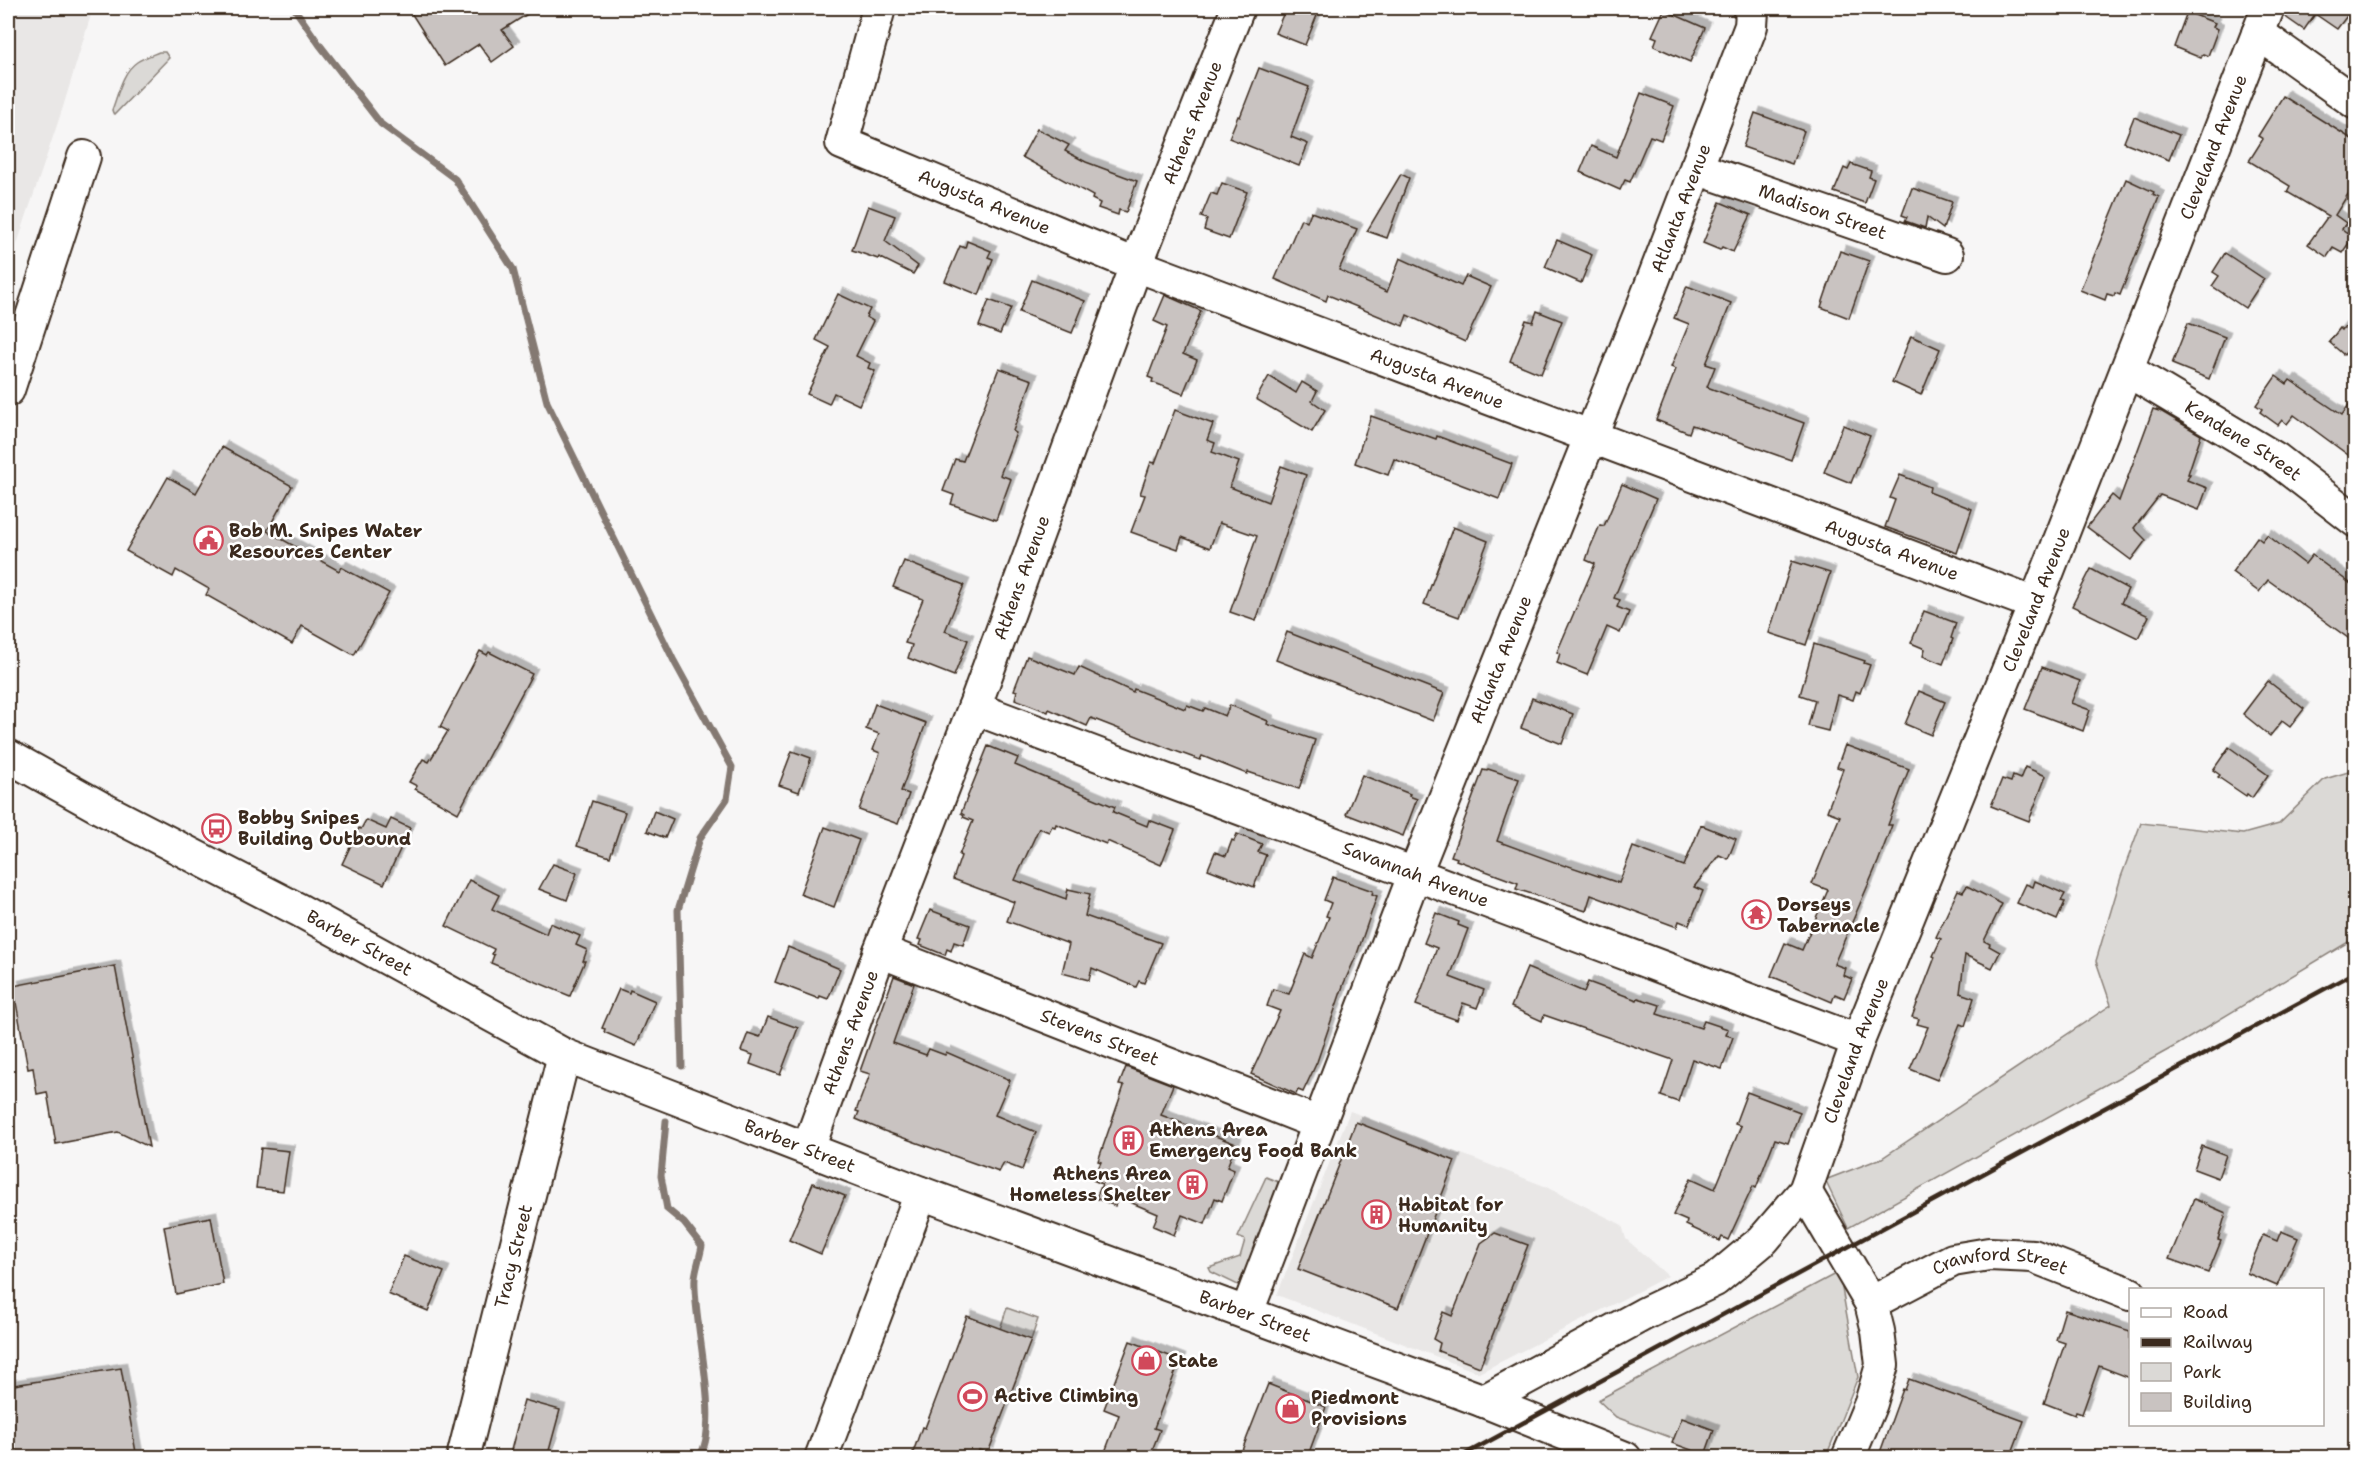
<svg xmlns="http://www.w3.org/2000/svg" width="2363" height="1465" font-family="'Shantell Sans',sans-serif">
	<defs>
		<filter id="shadow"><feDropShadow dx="5.5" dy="-5.5" stdDeviation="0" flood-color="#0004"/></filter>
	</defs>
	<rect width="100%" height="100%" fill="#f7f6f6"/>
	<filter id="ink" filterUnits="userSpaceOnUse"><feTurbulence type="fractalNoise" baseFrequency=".0167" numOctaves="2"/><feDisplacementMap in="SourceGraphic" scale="12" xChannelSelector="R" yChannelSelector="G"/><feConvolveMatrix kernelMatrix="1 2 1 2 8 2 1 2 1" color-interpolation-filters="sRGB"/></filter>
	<g filter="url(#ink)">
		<g fill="#e9e7e6">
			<path d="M8,8H93L63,107L8,271Z"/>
			<path d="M1350,1111L1547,1187L1622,1225L1626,1239L1668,1276L1479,1373L1277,1295Z"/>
		</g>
		<g fill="#dbd9d6" stroke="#8b827a" stroke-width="1.5">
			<path d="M159,52H165L169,58L115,114L113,113L112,110C118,95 122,72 137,62C143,58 152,55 159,52Z"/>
			<path d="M2355,770V938L2177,1045L1848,1228L1825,1180L1882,1158L2111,1005L2096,961L2121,877L2141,823L2243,834L2279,824L2325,779Z"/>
			<path d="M1266,1177L1281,1183L1240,1286L1211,1272L1209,1268L1240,1257L1245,1240L1238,1237Z"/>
			<path d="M1839,1272L1858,1377L1826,1457H1723L1616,1417L1598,1400Z"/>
			<path d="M1007,1308L1038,1319L1031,1340L1000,1329Z"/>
		</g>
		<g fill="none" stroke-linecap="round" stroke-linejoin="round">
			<g stroke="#847972" stroke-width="7">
				<path d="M294,8L319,44L381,124L455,179L513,269L547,402L674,661L732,767L727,799L700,838L678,910L682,1066"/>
				<path d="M666,1121L661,1176L667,1209L684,1223L702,1246C700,1257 696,1268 695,1278C692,1319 723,1428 698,1458"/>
			</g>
		</g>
		<g fill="#c9c3c1" stroke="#3b2a1e" stroke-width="1.5" filter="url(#shadow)">
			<path d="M408,8H537L502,30L514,46L492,62L479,44L445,66Z"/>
			<path d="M1286,8H1320L1305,45L1275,33Z"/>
			<path d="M2286,8H2353L2337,29L2315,14L2304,30L2284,16Z"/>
			<path d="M1664,10L1705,28L1690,62L1654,46L1657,38L1652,36Z"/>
			<path d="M2187,12L2215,23L2213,27L2218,29L2208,56L2203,54L2201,58L2174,47Z"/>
			<path d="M1259,68L1309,87L1291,137L1308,144L1299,166L1229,138L1238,116L1240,117Z"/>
			<path d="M1641,93L1674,106L1661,140L1650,136L1630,182L1625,180L1620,190L1580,172L1591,146L1616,157Z"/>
			<path d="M2283,96L2355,141V183L2335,215L2346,223L2342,229L2353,237L2342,253L2333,248L2327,257L2308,244L2328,216L2287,192L2290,186L2249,161L2263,139L2258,136Z"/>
			<path d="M1755,113L1804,131L1792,164L1743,147Z"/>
			<path d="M2134,117L2179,135L2169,160L2124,142Z"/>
			<path d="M1037,129L1069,145L1065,151L1086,162L1137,181L1126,212L1119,210L1118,215L1098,208L1100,203L1092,199L1093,196L1022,157Z"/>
			<path d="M1851,164L1871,171L1869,177L1874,179L1865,203L1834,192L1844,168L1848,170Z"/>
			<path d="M1401,174L1409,178L1387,238L1367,231Z"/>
			<path d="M2126,179L2154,192L2153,194L2159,197L2120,295L2115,293L2114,296L2107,294L2105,300L2080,290Z"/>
			<path d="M1222,183L1247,192L1229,239L1204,230L1207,219L1201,217L1211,193L1217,195Z"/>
			<path d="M1912,188L1952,202L1943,229L1927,217L1925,228L1905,221L1907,217L1902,215Z"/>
			<path d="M1720,202L1751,215L1733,252L1722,247L1720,250L1703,243Z"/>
			<path d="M868,206L895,216L885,241L918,266L913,274L879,257L878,259L852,250Z"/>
			<path d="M1311,212L1357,229L1339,270L1387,292L1400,258L1461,286L1466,276L1491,287L1465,342L1407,315L1403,326L1328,295L1326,301L1275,279L1301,219L1307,222Z"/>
			<path d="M1557,240L1592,255L1581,283L1545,267Z"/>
			<path d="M967,241L991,251L988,257L993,259L979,295L945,281L960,246L965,248Z"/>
			<path d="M1840,251L1869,261L1849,318L1821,307Z"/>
			<path d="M2225,253L2264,279L2245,308L2212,286L2219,276L2213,272Z"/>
			<path d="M1032,280L1085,301L1072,333L1019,312Z"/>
			<path d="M1687,286L1731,303L1706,364L1715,367L1707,387L1804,423L1791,460L1692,425L1689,433L1656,420L1676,369L1671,367L1689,324L1674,318Z"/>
			<path d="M838,294L870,309L866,317L873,321L856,356L870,363L868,368L875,371L859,405L834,393L829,404L807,394L830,347L816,340Z"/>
			<path d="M1165,295L1201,311L1183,354L1197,360L1183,394L1152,382L1153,379L1148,377L1167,327L1154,321Z"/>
			<path d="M989,300L1011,308L1000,334L979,326Z"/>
			<path d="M1537,311L1562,321L1541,374L1510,361L1526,320L1533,322Z"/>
			<path d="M2188,323L2225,337L2209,379L2172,364Z"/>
			<path d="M2344,327L2355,336V341L2344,355L2329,342L2340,328L2342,330Z"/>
			<path d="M1911,336L1940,349L1921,395L1892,382Z"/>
			<path d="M999,368L1032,380L1013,431L1016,433L1000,475L1011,479L996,520L951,504L954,495L943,491L955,459L963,461Z"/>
			<path d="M1269,376L1296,393L1302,382L1317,391L1312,401L1325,410L1312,432L1256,399Z"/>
			<path d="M2276,376L2287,384L2290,380L2342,415L2355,396V460L2294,415L2287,424L2282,420L2278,425L2260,412L2262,409L2256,405Z"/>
			<path d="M2153,409L2162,412L2201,435L2188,474H2190L2187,480L2207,488L2199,510L2160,495L2134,528L2146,540L2131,560L2087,527L2112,495L2119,501Z"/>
			<path d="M1175,410L1213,424L1207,440L1215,443L1212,452L1239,462L1230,487L1268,502L1281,466L1306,475L1256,621L1230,612L1257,536L1219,523L1210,548L1182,537L1178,549L1131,532L1145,495L1140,494L1151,462L1155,463Z"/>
			<path d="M1371,416L1436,439L1437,436L1512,464L1499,499L1394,459L1388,475L1355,463Z"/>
			<path d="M1843,425L1870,436L1851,483L1824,472Z"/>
			<path d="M222,447L292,486L267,531L339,571L341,567L389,593L354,655L302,626L292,644L206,595L209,589L176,570L173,577L126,551L168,477L196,493Z"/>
			<path d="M1900,475L1930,487L1929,492L1972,509L1957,553L1885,527L1895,500L1890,498Z"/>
			<path d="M1622,484L1656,499L1614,598L1620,600L1617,607L1629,612L1620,633L1607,627L1587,675L1557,663L1560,653L1557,652L1595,564L1586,560L1590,548L1600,525L1604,526Z"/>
			<path d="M1453,527L1488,541L1459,617L1424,604Z"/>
			<path d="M2267,535L2305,564L2312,555L2355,587V643L2268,580L2259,592L2232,572L2257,537L2262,541Z"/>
			<path d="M904,561L964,585L945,631L968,640L954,676L908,658L912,645L905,643L923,599L893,587Z"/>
			<path d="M1792,561L1830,573L1806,645L1769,633Z"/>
			<path d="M2091,569L2128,589L2121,603L2149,616L2138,638L2072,606Z"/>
			<path d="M1924,611L1956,623L1951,638L1953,639L1943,664L1923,656L1925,649L1911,643Z"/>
			<path d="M1287,632L1444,693L1433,721L1276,660Z"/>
			<path d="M1814,644L1865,661L1864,663L1870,665L1860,693L1856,691L1853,700L1837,695L1828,731L1808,726L1815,700L1800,695Z"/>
			<path d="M480,651L487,655L489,652L532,674L458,813L415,789L417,786L409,782L423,759L429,762L448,731L440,727Z"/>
			<path d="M1027,656L1075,675L1079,667L1133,692L1134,689L1185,709L1187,705L1203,711L1205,708L1225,716L1230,705L1268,721L1267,724L1315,740L1299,789L1248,772L1247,774L1202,756L1200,760L1178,752L1091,718L1087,726L1049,709L1048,712L1015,699L1017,691L1014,690Z"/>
			<path d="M2042,667L2080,681L2071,703L2090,710L2083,731L2025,709Z"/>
			<path d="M2268,681L2304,709L2290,727L2282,721L2270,736L2243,714Z"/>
			<path d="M1919,691L1945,702L1931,735L1905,724Z"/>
			<path d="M1532,698L1573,714L1562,744L1521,728Z"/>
			<path d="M875,704L926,723L901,791L909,794L898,824L859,810L880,753L873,750L879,734L866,729Z"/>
			<path d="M1845,745L1909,769L1888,825H1892L1878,862L1834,964L1845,968L1843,975L1852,979L1844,998L1835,994L1832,1002L1771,976L1785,943L1802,950L1828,890L1812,884L1840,816L1827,811L1843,769L1837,767Z"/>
			<path d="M988,746L1018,758L1015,765L1115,807L1113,812L1147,826L1149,820L1175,830L1161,865L1107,841L1106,844L1056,824L1055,827L1052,826L1049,832L1039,828L1015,880L1066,899L1068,889L1090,894L1085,916L1161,943L1144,983L1139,981L1136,987L1092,968L1089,980L1062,973L1069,944L1007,921L1014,902L953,879L961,856L959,855L973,821L963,817L964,815L961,813Z"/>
			<path d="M2229,747L2268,775L2252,798L2247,794L2246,796L2218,777L2220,775L2213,770Z"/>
			<path d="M792,751L811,758L799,792L779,785Z"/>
			<path d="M2025,767L2046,776L2029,821L1991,806L2002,779L2011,782L2013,776L2020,779Z"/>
			<path d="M1488,769L1519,779L1497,841L1565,866L1566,865L1619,883L1633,847L1684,866L1701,825L1736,839L1728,859L1719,855L1694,887L1703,891L1689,925L1679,921L1677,927L1591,895L1586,911L1516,889L1518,883L1456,860L1457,858L1451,856L1483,770L1487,771Z"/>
			<path d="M1362,775L1410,794L1409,796L1417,799L1403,836L1346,814Z"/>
			<path d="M592,801L625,812L610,857L577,846Z"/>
			<path d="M654,811L673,819L665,838L647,831Z"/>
			<path d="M391,819L410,828L384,884L342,864L359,828L361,829L366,820L386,829Z"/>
			<path d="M825,827L859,840L834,907L800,894Z"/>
			<path d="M1237,834L1262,844L1258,852L1266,855L1254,887L1208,869L1215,852L1226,856L1232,840L1234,841Z"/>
			<path d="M553,864L577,873L567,900L539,889Z"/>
			<path d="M1333,877L1373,891L1372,894L1377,896L1357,954L1344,983L1317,1062L1303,1092L1298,1090L1296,1094L1251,1074L1280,1011L1267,1006L1273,989L1289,994L1305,954L1312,958L1329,917L1326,916L1331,903L1324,900Z"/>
			<path d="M469,880L499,895L492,909L546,934L550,923L580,936L576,945L587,950L583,961H585L570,996L491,963L494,955L492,954L494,949L446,926Z"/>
			<path d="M2035,881L2065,894L2061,901L2065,902L2057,920L2017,903L2026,884L2033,887Z"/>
			<path d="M1967,886L2002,904L1984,941L1990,944L1989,946L2000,952L1992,968L1965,955L1960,993L1974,998L1965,1026L1960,1024L1937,1080L1910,1069L1928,1027L1917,1024L1919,1019L1912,1017L1935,957L1933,956L1941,939L1936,937L1958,890L1963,892Z"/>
			<path d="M930,910L970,925L963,945L954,942L951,951L947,949L945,955L920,945L922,940L918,939Z"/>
			<path d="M1436,913L1459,922L1458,925L1468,929L1450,977L1484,990L1477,1008L1463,1003L1457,1020L1416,1005L1437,948L1424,943Z"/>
			<path d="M788,947L840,969L828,999L820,996L819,999L775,982Z"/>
			<path d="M115,966L149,1147L118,1132L56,1144L47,1092L37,1094L33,1068L28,1069L13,986Z"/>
			<path d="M1527,968L1584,992L1588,982L1637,1000L1638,998L1660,1005L1657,1014L1701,1028L1704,1021L1728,1029L1726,1035L1733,1037L1722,1069L1692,1059L1678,1102L1661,1096L1673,1060L1544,1015L1542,1021L1511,1007Z"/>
			<path d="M894,976L914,984L893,1043L926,1055L929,1049L945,1055L946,1052L1010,1080L995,1115L1036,1132L1022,1170L1004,1163L999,1172L884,1131L856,1119L859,1112L856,1111L870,1074L860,1071Z"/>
			<path d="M619,989L629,993L630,990L655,1001L636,1046L604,1032L605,1029L602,1028Z"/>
			<path d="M768,1017L798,1028L780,1075L750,1064L753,1055L741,1051L748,1033L760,1037Z"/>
			<path d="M1126,1067L1173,1085L1161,1115L1236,1144L1227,1167L1234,1170L1222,1201L1215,1198L1205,1224L1182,1215L1174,1235L1153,1226L1158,1214L1118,1197L1115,1206L1096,1198L1102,1184L1093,1180L1101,1162L1098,1161L1124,1086L1119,1085Z"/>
			<path d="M1747,1092L1800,1112L1788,1143L1775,1139L1756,1188L1753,1186L1728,1240L1722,1237L1720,1241L1686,1225L1687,1221L1673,1215L1691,1178L1715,1189L1741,1126L1735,1124Z"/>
			<path d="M1356,1122L1455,1161L1398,1308L1298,1269Z"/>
			<path d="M2202,1146L2226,1155L2218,1178L2194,1169Z"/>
			<path d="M261,1148L289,1151L283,1191L256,1188Z"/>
			<path d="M813,1183L845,1196L821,1254L789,1240Z"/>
			<path d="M2194,1199L2226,1213L2218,1240L2221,1241L2208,1273L2169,1259Z"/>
			<path d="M211,1217L223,1284L176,1294L164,1226Z"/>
			<path d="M2281,1231L2298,1238L2277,1286L2247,1273L2263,1235L2277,1241Z"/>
			<path d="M1495,1233L1528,1245L1480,1367L1438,1351L1440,1343L1433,1339L1443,1312L1452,1316L1481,1243Z"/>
			<path d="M404,1256L444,1272L428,1311L388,1294Z"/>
			<path d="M2065,1310L2130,1331V1378L2099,1366L2082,1414L2076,1412L2075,1415L2044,1403L2065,1343L2056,1340Z"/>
			<path d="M967,1316L1031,1340L988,1453L979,1450L976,1458H911L922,1427L925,1428Z"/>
			<path d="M1130,1341L1180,1360L1154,1428L1160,1430L1149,1458H1119L1105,1452L1119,1415L1104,1409Z"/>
			<path d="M121,1368L137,1458H8V1386Z"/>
			<path d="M1909,1379L2024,1421L2010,1458H1878L1903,1389L1905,1390Z"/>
			<path d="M1268,1384L1326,1407L1307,1458H1239Z"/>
			<path d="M524,1400L560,1410L547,1458H509Z"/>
			<path d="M1682,1418L1714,1430L1705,1455L1672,1443Z"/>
		</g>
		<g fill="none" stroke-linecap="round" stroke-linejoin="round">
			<defs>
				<g id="minor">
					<path id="s1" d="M879,8L842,143L1136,265L2035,604"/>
					<path d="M2258,33L2356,103"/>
					<path id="s2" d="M1696,168L1947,255"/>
					<path id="s3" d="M2127,370L2276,459L2356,521"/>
					<path d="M8,390L84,157"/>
					<path id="s4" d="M974,708L1858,1041"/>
					<path id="s5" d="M8,756L101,808L299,910L564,1055L921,1193L1484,1401L1625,1458"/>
					<path id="s6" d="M880,951L1318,1123"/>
					<path id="s7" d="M808,1149L880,951L974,708L1136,265L1238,8"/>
					<path d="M1805,1191L1871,1303L1878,1331L1882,1365L1871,1403L1848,1458"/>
					<path id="s8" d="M1871,1303L1953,1260L1989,1254L2033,1256L2130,1294"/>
					<path id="s9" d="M1247,1312L1415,873L1642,309L1751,26L1752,11L1749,8"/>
					<path id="s10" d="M1484,1401L1644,1314L1715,1280L1763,1240L1805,1191L1858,1041L2035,604L2268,8"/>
					<path id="s11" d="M463,1458L564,1055"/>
					<path d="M821,1458L921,1193"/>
				</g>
			</defs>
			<use href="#minor" stroke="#3b2a1e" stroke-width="36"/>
			<use href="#minor" stroke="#fff" stroke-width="32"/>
			<path stroke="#3b2a1e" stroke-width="4.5" d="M1458,1458L2356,972"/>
		</g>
	</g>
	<defs>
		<symbol id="civic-ring" viewBox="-11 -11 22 22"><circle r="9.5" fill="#fff" stroke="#d1495b" stroke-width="1.5"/><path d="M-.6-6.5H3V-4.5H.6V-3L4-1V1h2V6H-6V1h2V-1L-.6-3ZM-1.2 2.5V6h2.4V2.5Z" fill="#d1495b"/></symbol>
		<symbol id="bus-ring" viewBox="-11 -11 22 22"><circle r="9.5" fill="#fff" stroke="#d1495b" stroke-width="1.5"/><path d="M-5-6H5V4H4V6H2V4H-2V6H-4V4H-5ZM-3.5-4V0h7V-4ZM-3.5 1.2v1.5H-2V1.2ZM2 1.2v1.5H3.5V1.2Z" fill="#d1495b"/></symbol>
		<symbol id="temple-ring" viewBox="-11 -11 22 22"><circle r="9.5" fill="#fff" stroke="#d1495b" stroke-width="1.5"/><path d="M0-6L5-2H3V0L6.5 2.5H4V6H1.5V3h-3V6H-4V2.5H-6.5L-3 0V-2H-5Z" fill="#d1495b"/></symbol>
		<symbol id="building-ring" viewBox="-11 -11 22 22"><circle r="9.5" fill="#fff" stroke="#d1495b" stroke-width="1.5"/><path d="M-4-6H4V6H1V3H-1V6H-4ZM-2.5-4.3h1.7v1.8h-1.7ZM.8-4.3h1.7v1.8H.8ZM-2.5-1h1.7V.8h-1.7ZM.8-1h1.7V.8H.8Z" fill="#d1495b"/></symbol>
		<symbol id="shop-ring" viewBox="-11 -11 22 22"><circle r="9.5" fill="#fff" stroke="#d1495b" stroke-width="1.5"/><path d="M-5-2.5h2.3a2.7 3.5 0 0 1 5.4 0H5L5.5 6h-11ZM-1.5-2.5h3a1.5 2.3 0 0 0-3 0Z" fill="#d1495b"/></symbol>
		<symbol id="stadium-ring" viewBox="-11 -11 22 22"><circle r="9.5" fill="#fff" stroke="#d1495b" stroke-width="1.5"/><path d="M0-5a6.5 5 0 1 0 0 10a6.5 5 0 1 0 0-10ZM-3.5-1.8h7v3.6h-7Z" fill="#d1495b"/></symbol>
	</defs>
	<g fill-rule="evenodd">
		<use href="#civic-ring" x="192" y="524" width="33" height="33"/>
		<use href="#bus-ring" x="200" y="812" width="33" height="33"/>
		<use href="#temple-ring" x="1740" y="898" width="33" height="33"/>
		<use href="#building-ring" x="1112" y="1124" width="33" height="33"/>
		<use href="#building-ring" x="1176" y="1168" width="33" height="33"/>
		<use href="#building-ring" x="1360" y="1198" width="33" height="33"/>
		<use href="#shop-ring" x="1130" y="1344" width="33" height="33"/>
		<use href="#stadium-ring" x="956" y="1380" width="33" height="33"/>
		<use href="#shop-ring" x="1274" y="1392" width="33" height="33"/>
	</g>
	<g text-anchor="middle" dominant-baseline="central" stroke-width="5" stroke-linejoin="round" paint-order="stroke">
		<g font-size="18" fill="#3b2a1e" stroke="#fff">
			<text stroke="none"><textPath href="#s7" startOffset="1096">Athens Avenue</textPath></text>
			<text stroke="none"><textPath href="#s10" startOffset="1509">Cleveland Avenue</textPath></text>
			<text stroke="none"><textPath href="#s1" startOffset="294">Augusta Avenue</textPath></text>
			<text stroke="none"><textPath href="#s9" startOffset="1186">Atlanta Avenue</textPath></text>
			<text stroke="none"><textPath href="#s2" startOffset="134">Madison Street</textPath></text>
			<text stroke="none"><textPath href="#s1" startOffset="780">Augusta Avenue</textPath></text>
			<text stroke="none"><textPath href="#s3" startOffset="136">Kendene Street</textPath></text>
			<text stroke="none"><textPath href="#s1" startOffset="1266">Augusta Avenue</textPath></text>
			<text stroke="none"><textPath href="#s7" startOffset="610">Athens Avenue</textPath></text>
			<text stroke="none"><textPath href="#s10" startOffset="1023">Cleveland Avenue</textPath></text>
			<text stroke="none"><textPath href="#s9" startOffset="700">Atlanta Avenue</textPath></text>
			<text stroke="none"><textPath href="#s4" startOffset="472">Savannah Avenue</textPath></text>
			<text stroke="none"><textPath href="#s5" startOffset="398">Barber Street</textPath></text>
			<text stroke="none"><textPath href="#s7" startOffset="124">Athens Avenue</textPath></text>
			<text stroke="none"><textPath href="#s6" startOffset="236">Stevens Street</textPath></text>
			<text stroke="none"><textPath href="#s10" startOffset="537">Cleveland Avenue</textPath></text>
			<text stroke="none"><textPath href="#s5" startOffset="884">Barber Street</textPath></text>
			<text stroke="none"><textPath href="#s11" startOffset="208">Tracy Street</textPath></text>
			<text stroke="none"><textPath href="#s8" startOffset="140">Crawford Street</textPath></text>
			<text stroke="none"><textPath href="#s5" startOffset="1370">Barber Street</textPath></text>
		</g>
		<g font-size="18" font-weight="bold" fill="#3b2a1e" stroke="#fff" text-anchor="start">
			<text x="229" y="531">Bob M. Snipes Water<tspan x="229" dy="21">Resources Center</tspan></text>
			<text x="238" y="818">Bobby Snipes<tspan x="238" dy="21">Building Outbound</tspan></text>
			<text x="1777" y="905">Dorseys<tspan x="1777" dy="21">Tabernacle</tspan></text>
			<text x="1149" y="1130">Athens Area<tspan x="1149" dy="21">Emergency Food Bank</tspan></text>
			<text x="1171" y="1174" text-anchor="end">Athens Area<tspan x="1171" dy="21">Homeless Shelter</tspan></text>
			<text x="1398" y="1205">Habitat for<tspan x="1398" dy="21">Humanity</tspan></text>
			<text x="1168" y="1361">State</text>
			<text x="994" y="1396">Active Climbing</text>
			<text x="1311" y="1398">Piedmont<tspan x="1311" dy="21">Provisions</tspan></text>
		</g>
	</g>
	<rect width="2363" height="1465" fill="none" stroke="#fff" stroke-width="30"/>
	<rect x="15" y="15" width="2333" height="1435" fill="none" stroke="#3b2a1e" stroke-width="2" filter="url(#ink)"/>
	<rect x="2129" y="1288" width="195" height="138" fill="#ffffff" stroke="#b1aaa5" stroke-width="1.5"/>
	<rect x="2141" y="1308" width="30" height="9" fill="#ffffff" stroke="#b1aaa5" stroke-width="1.5"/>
	<text x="2183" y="1318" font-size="18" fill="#3b2a1e">Road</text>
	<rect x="2141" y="1338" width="30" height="9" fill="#3b2a1e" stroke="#b1aaa5" stroke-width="1.5"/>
	<text x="2183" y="1348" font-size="18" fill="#3b2a1e">Railway</text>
	<rect x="2141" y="1363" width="30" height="18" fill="#dbd9d6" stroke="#b1aaa5" stroke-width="1.5"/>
	<text x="2183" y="1378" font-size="18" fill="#3b2a1e">Park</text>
	<rect x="2141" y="1393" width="30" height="18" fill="#c9c3c1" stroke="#b1aaa5" stroke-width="1.5"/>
	<text x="2183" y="1408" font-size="18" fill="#3b2a1e">Building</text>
</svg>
